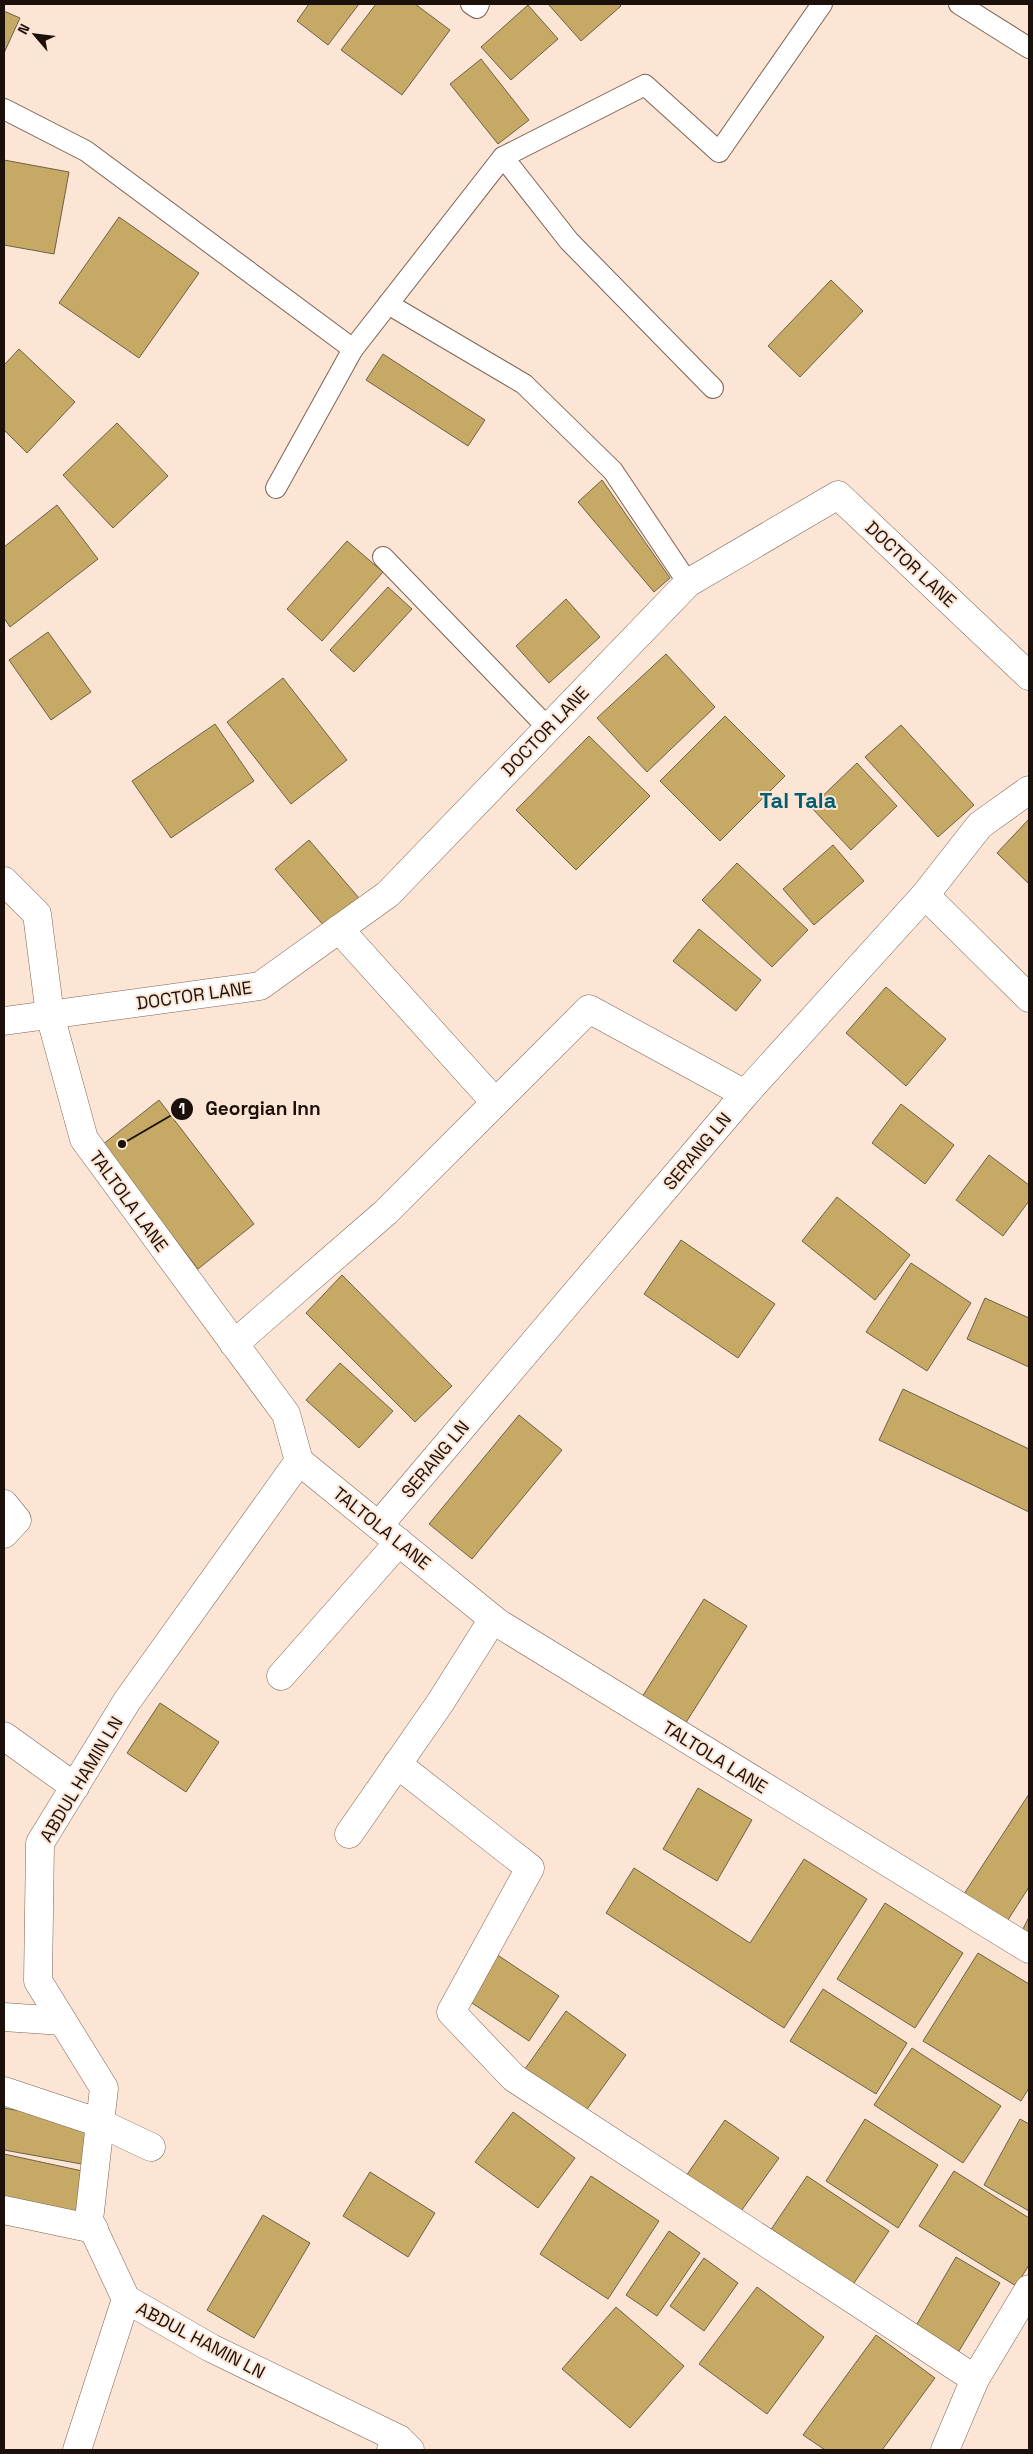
<svg xmlns="http://www.w3.org/2000/svg" width="1033" height="2454" font-family="'Space Grotesk',sans-serif">
	<rect width="100%" height="100%" fill="#fde5d5"/>
	<g fill="#c5a965" stroke="#6d6146">
		<path d="M309,4H359L328,45L297,21Z"/>
		<path d="M376,4H415L450,30L402,95L341,50Z"/>
		<path d="M548,4H619L621,6L581,41Z"/>
		<path d="M528,5L558,39L511,80L481,47Z"/>
		<path d="M4,11L20,18L4,53Z"/>
		<path d="M481,59L529,120L498,144L450,84Z"/>
		<path d="M4,160L69,172L54,254L4,245Z"/>
		<path d="M119,217L199,273L139,358L59,303Z"/>
		<path d="M831,280L863,311L800,377L768,346Z"/>
		<path d="M19,349L75,402L27,453L4,430V365Z"/>
		<path d="M383,354L485,420L468,446L366,380Z"/>
		<path d="M117,423L168,476L113,528L63,475Z"/>
		<path d="M602,480L670,578L654,592L578,502Z"/>
		<path d="M57,505L98,559L10,627L4,618V547Z"/>
		<path d="M347,541L383,572L322,641L287,609Z"/>
		<path d="M388,587L412,609L354,672L330,650Z"/>
		<path d="M566,599L600,637L549,683L516,646Z"/>
		<path d="M48,632L91,692L51,720L9,660Z"/>
		<path d="M666,654L715,707L647,772L597,718Z"/>
		<path d="M283,678L347,760L291,804L227,722Z"/>
		<path d="M725,716L785,776L720,841L660,781Z"/>
		<path d="M215,724L254,781L171,838L132,781Z"/>
		<path d="M901,725L974,805L938,837L865,757Z"/>
		<path d="M589,736L650,796L576,870L516,810Z"/>
		<path d="M857,763L897,806L851,850L811,807Z"/>
		<path d="M1029,819V884L997,853Z"/>
		<path d="M309,840L359,898L325,927L275,869Z"/>
		<path d="M833,845L864,881L814,925L783,889Z"/>
		<path d="M737,863L808,930L772,967L702,900Z"/>
		<path d="M699,929L761,980L736,1011L673,961Z"/>
		<path d="M886,987L946,1039L906,1086L846,1033Z"/>
		<path d="M159,1100L254,1224L198,1269L102,1145Z"/>
		<path d="M901,1104L954,1145L925,1184L872,1143Z"/>
		<path d="M989,1155L1029,1185V1201L1003,1236L956,1200Z"/>
		<path d="M837,1197L910,1255L875,1300L802,1241Z"/>
		<path d="M681,1240L775,1304L738,1358L644,1294Z"/>
		<path d="M911,1263L971,1303L927,1371L866,1332Z"/>
		<path d="M342,1275L452,1386L415,1422L306,1313Z"/>
		<path d="M985,1298L1029,1318V1367L967,1339Z"/>
		<path d="M340,1363L393,1411L359,1448L306,1400Z"/>
		<path d="M903,1389L1029,1449V1512L879,1440Z"/>
		<path d="M519,1415L562,1450L472,1559L429,1524Z"/>
		<path d="M704,1599L747,1626L685,1724L642,1697Z"/>
		<path d="M160,1703L219,1742L186,1792L127,1753Z"/>
		<path d="M698,1788L752,1820L717,1881L663,1849Z"/>
		<path d="M1029,1794V1887L1006,1923L964,1894Z"/>
		<path d="M804,1859L867,1899L784,2028L606,1913L634,1868L750,1943Z"/>
		<path d="M885,1903L963,1953L915,2028L837,1979Z"/>
		<path d="M1029,1917V1933L1023,1929Z"/>
		<path d="M978,1953L1029,1984V2088L1021,2101L923,2041Z"/>
		<path d="M496,1954L559,1996L529,2041L466,1999Z"/>
		<path d="M823,1989L907,2043L876,2094L790,2041Z"/>
		<path d="M566,2011L626,2055L585,2112L525,2069Z"/>
		<path d="M912,2048L1001,2106L963,2163L874,2105Z"/>
		<path d="M4,2108L94,2124L87,2165L4,2150Z"/>
		<path d="M513,2112L575,2158L538,2208L475,2162Z"/>
		<path d="M865,2119L938,2165L898,2228L826,2181Z"/>
		<path d="M1020,2119L1029,2124V2211L984,2185Z"/>
		<path d="M725,2120L779,2158L739,2214L686,2176Z"/>
		<path d="M4,2154L87,2172L76,2218L4,2202Z"/>
		<path d="M954,2171L1029,2218V2265L1016,2286L919,2226Z"/>
		<path d="M370,2172L435,2213L408,2257L343,2216Z"/>
		<path d="M591,2176L659,2221L608,2299L540,2254Z"/>
		<path d="M807,2176L889,2231L850,2289L768,2234Z"/>
		<path d="M263,2215L310,2243L254,2338L207,2310Z"/>
		<path d="M669,2231L700,2253L657,2316L626,2295Z"/>
		<path d="M956,2257L1000,2283L956,2356L913,2331Z"/>
		<path d="M704,2258L738,2283L704,2331L670,2306Z"/>
		<path d="M757,2287L824,2337L767,2414L699,2364Z"/>
		<path d="M616,2307L684,2366L630,2428L562,2369Z"/>
		<path d="M876,2335L935,2378L882,2450H825L803,2435Z"/>
	</g>
	<g fill="none" stroke-linecap="round" stroke-linejoin="round">
		<defs>
			<g id="service">
				<path d="M471,4L477,8L479,4"/>
				<path d="M959,4L1029,48"/>
				<path d="M4,109L86,151L353,349L503,157L645,85L719,152L822,4"/>
				<path d="M503,157L569,241L713,388"/>
				<path d="M388,304L524,384L613,471L688,583"/>
				<path d="M276,488L353,349"/>
				<path d="M383,557L548,728"/>
			</g>
			<g id="minor">
				<path d="M4,881L37,914L50,1015L84,1139L286,1414L299,1461L498,1623L1029,1949"/>
				<path d="M925,895L1029,998"/>
				<path d="M339,929L495,1102"/>
				<path d="M234,1344L386,1212L589,1009L745,1094"/>
				<path d="M299,1461L127,1701L40,1843L38,1981L104,2088L89,2220L126,2299L211,2348L399,2439"/>
				<path d="M4,1504L17,1520L4,1534"/>
				<path d="M379,1525L745,1094L925,895L980,825L1029,790"/>
				<path d="M281,1676L399,1542"/>
				<path d="M4,1736L75,1787"/>
				<path d="M397,1764L530,1868L451,2012L514,2078L975,2379"/>
				<path d="M349,1834L440,1703L493,1619"/>
				<path d="M4,2017L62,2021"/>
				<path d="M4,2091L100,2123L151,2147"/>
				<path d="M4,2210L94,2229"/>
				<path d="M77,2450L126,2299"/>
				<path d="M945,2450L975,2379L1029,2289"/>
			</g>
			<g id="tertiary">
				<path d="M4,1021L260,986L388,894L688,583L838,495L1029,676"/>
				<path d="M391,2450L399,2439L410,2450"/>
			</g>
		</defs>
		<use href="#service" stroke="#7d6351" stroke-width="22"/>
		<use href="#minor" stroke="#7d6351" stroke-width="29"/>
		<use href="#tertiary" stroke="#7d6351" stroke-width="29"/>
		<use href="#service" stroke="#fff" stroke-width="20"/>
		<use href="#minor" stroke="#fff" stroke-width="28"/>
		<use href="#tertiary" stroke="#fff" stroke-width="28"/>
	</g>
	<g text-anchor="middle" dominant-baseline="central" stroke-width="4" stroke-linejoin="round" paint-order="stroke">
		<g font-size="18" fill="#1b110a" stroke="#fde5d5">
			<text transform="translate(911 564) rotate(43)">DOCTOR LANE</text>
			<text transform="translate(545 731) rotate(-46)">DOCTOR LANE</text>
			<text transform="translate(194 995) rotate(-8)">DOCTOR LANE</text>
			<text transform="translate(697 1151) rotate(-50)">SERANG LN</text>
			<text transform="translate(129 1201) rotate(54)">TALTOLA LANE</text>
			<text transform="translate(435 1459) rotate(-50)">SERANG LN</text>
			<text transform="translate(382 1528) rotate(39)">TALTOLA LANE</text>
			<text transform="translate(715 1757) rotate(32)">TALTOLA LANE</text>
			<text transform="translate(81 1779) rotate(-59)">ABDUL HAMIN LN</text>
			<text transform="translate(201 2340) rotate(28)">ABDUL HAMIN LN</text>
		</g>
		<g font-size="22" font-weight="bold" fill="#005d71" stroke="#fde5d5">
			<text x="798" y="800">Tal Tala</text>
		</g>
	</g>
	<path fill="none" stroke="#1b110a" stroke-width="2" d="M122 1144L182 1109"/>
	<g fill="#1b110a" stroke="#fde5d5" stroke-width="2">
		<circle cx="122" cy="1144" r="5"/>
		<circle cx="182" cy="1109" r="12"/>
	</g>
	<g font-size="15" text-anchor="middle" font-weight="bold" fill="#fff">
		<text x="182" y="1114">1</text>
	</g>
	<g font-size="19" text-anchor="middle" font-weight="bold" fill="#1b110a" stroke="#fde5d5" stroke-width="4" stroke-linejoin="round" paint-order="stroke">
		<text x="263" y="1115">Georgian Inn</text>
	</g>
	<rect width="1033" height="2454" fill="none" stroke="#1b110a" stroke-width="10"/>
	<g transform="translate(35 35) rotate(298)" stroke="#fde5d5" stroke-width="4" paint-order="stroke">
	<path d="M0-4L9 19L0 12L-9 19Z" fill="#1b110a"/>
	<text y="-8" font-size="14" font-weight="bold" text-anchor="middle" fill="#1b110a">N</text>
	</g>
</svg>
